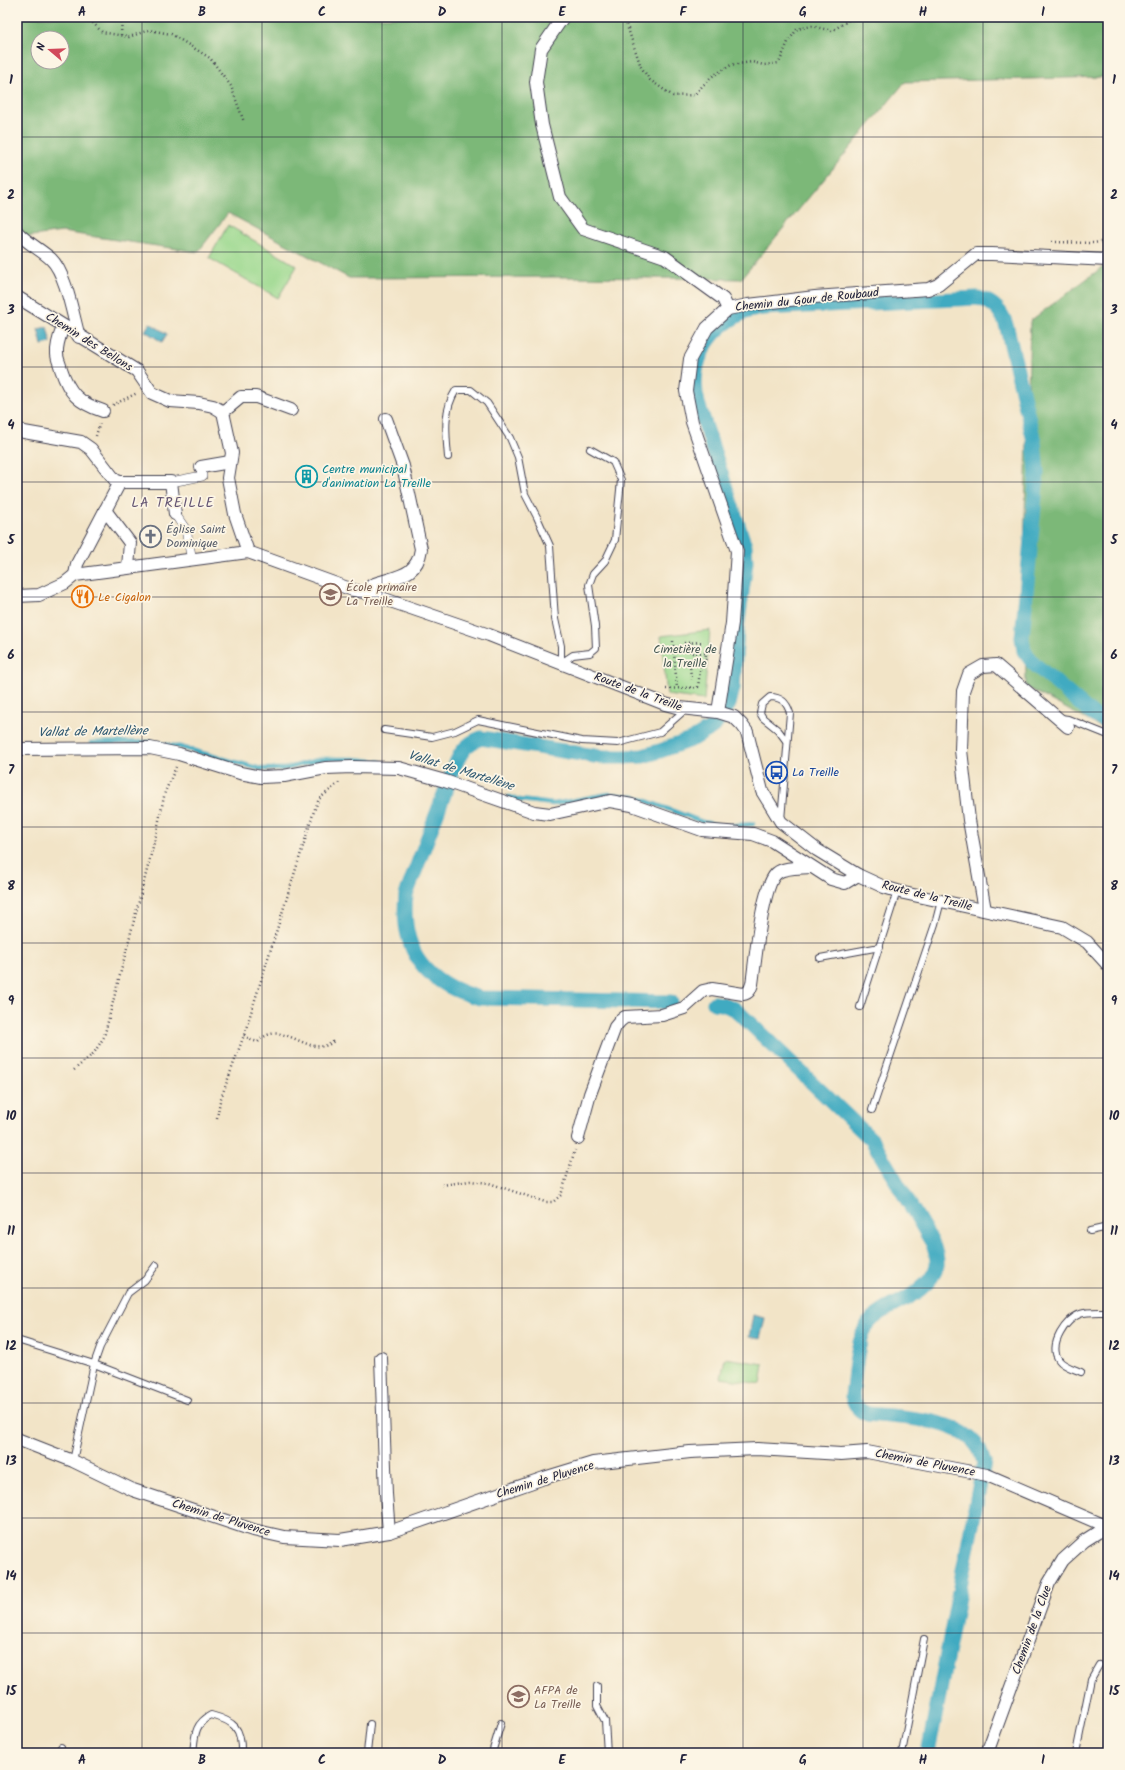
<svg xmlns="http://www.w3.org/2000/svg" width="1125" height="1770" font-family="Kalam,sans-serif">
	<rect width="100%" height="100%" fill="#fcf5e5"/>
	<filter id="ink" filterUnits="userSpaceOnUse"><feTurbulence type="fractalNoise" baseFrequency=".025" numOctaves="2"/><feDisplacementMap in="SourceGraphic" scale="8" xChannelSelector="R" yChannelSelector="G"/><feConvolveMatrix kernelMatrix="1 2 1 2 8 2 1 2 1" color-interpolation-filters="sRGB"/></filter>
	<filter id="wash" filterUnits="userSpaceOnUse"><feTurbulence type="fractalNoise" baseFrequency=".012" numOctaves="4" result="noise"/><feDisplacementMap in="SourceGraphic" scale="16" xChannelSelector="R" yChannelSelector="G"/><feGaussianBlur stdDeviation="0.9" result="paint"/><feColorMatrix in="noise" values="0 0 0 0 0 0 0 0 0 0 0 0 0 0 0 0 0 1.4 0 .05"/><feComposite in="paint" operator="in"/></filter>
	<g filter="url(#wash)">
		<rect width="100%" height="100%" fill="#f2e4c7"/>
		<g fill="#9ad88d" stroke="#5e7d64">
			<path d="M228,225L297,266L278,298L209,258Z"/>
			<path d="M710,630L704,700L667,695L661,636Z"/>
			<path d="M725,1358L764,1364L761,1384L721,1378Z"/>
		</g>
		<g fill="#7bb878" stroke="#4e6d5a" fill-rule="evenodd">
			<path d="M17,17H1108V77L905,82L741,279L567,277L349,278L228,213L198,252L62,232L17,238ZM38,38H62V62H38Z"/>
			<path d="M1108,263V731L1026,687L1024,555L1030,321Z"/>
		</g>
		<g fill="#41aac1" stroke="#32667e">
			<path d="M150,323L167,334L162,342L145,331Z"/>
			<path d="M47,327L51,343L42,345L38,329Z"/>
			<path d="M753,1315L765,1318L760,1339L749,1337Z"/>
		</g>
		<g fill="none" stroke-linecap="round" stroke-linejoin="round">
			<g stroke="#41aac1" stroke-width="4.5">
				<path d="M91,743L151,742L180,747L261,769H285L321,759H355L380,762"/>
				<path d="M509,797L520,800L553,804L609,794L636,797L703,822L722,826L753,824"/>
			</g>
			<g stroke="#41aac1" stroke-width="15">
				<path d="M671,1002L480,998C426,984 400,951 406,895L454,768C460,753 465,744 481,738L601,757H623L643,756L660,751L693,739L708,730L715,725L729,704L733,688L737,629L746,562L745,546L698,403C688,365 706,331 741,314C747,310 755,310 762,308L978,298C994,302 1003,312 1007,328L1034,441L1037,473L1022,638L1024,651L1033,663L1093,715L1108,722"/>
				<path d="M714,1003L722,1004L735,1009L872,1140L933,1244C935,1251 938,1258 937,1265C932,1288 903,1300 885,1310C879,1314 872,1318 868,1324C856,1341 855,1375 852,1396C855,1405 858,1411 868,1414C900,1418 958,1417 978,1447C981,1451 982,1457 984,1462L928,1753"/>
			</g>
		</g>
	</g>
	<g filter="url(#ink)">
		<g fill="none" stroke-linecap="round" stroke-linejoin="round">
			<defs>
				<g id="service">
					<path d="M448,457C446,433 443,410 456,390H471L487,403L510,438L518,457L525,494L537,517L550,546L555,619L561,646V663"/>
					<path d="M561,663L573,655L590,653L596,648L595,626L589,585L593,574L605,561L615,540L621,480L613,462L590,449"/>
					<path d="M1108,689V697"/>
					<path d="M1061,718L1068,719L1108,735"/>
					<path d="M384,730L432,737L455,731L478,720L582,741L618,743L660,732L686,709"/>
					<path d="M781,820L790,713C787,703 782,697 770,697L762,704L760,713L763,718L778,730L787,742"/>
					<path d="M820,958L880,947"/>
					<path d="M860,1007L897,891"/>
					<path d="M872,1110L935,924L941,901"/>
					<path d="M1090,1231L1108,1227"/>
					<path d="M17,1340L94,1364L187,1400"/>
					<path d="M1081,1372C1074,1369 1063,1366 1059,1360C1048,1345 1066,1319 1080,1314C1088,1311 1099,1312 1108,1312"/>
					<path d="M73,1461L94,1364L100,1347L128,1293L145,1280L156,1265"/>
					<path d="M17,1524V1545"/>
					<path d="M597,1686V1706L605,1721L607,1753"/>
					<path d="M59,1753L61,1747"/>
					<path d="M193,1753C195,1736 194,1724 211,1715C234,1721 242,1728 241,1753"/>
					<path d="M367,1753L370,1724"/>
					<path d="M492,1753L501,1723"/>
					<path d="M902,1753L924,1639"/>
					<path d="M1076,1753L1091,1679L1099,1665"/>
				</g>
				<g id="pedestrian">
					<path d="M171,482L202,476L201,467"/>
					<path d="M175,514L186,530L192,560"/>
				</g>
				<g id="minor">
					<path d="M563,17L541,49L536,82L542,125L560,197L583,229L665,257L723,299L728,309"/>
					<path d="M17,232C27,243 40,249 51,259C66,273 73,316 79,337"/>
					<path d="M17,297L137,371L152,393L170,401L199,403L213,406L223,412"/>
					<path d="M63,327C60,335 56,345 57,354C57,359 60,364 61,369C69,393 78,403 103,411"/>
					<path d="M223,412L232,453L228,478L235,514L248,552"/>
					<path d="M223,412L241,397H256L291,410"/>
					<path d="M17,428L24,432L81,442L91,449L115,480L120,482L77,564L75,575"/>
					<path d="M201,467L230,462"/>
					<path d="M120,482H171L175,514"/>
					<path d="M105,510L130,543L128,567"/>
					<path d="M367,593L372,585C395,576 417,578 421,549L403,466L386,419"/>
					<path d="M17,596L39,595L65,583L75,575L248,552L353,590L367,593L489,635L665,704L680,708L718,712L734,717L742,725L747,732L762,791L781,822L817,850L858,875L884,887L904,893L1062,927L1087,942L1108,965"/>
					<path d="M718,712L732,623L737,551L692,422L686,391L690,359L707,328L728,309L748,305L815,297L928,289L938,285L976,254H992L1108,260"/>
					<path d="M17,749L150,748L179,754L240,773L261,777L284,776L326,768L352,767L399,768L445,781L534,812L550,814L610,801L632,805L702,830L753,834L772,841L831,879L845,883L858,875"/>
					<path d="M985,910L969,820L961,750L963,691L969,674L983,666L996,665L1068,727"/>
					<path d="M578,1138L590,1094L615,1027L620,1021L625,1017L662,1015L684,1008L703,991L712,989L743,994C749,993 750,990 752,984C755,964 762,884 777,873C784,867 801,868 810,867"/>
					<path d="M381,1358L386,1494L389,1532"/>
					<path d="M17,1439L73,1461L133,1490L253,1530L284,1537L340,1540L389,1532L544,1478L593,1463L690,1452L757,1449L841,1454L867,1452L987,1475L1108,1527"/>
					<path d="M987,1753L1049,1583L1063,1560L1084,1541L1106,1527"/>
				</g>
			</defs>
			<use href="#service" stroke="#413f50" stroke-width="8"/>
			<use href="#pedestrian" stroke="#413f50" stroke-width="10"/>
			<use href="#minor" stroke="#413f50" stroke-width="14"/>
			<g stroke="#413f50" stroke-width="2.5" stroke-dasharray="1 3" stroke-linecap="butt">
				<path d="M87,17L102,32L129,37L149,30L171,34L210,58L231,86L244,122"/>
				<path d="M624,17L641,67L650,80L673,96L694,95L711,77L731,65L752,62L764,65L779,63L788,42L797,29L812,26L832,31L853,17"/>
				<path d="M121,35L122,17"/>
				<path d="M1052,242L1093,243L1108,241"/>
				<path d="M113,405L137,393"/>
				<path d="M96,436L100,422"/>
				<path d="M673,641L677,688"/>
				<path d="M684,643L704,642"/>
				<path d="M689,643L690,653H706L705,663H690L691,680"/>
				<path d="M674,651L690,649"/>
				<path d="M666,689L698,687L701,663"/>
				<path d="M244,1035L251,1040L258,1042C282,1015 311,1063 335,1040"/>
				<path d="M74,1070L94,1053L104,1037L156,835L165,792L176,767"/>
				<path d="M217,1118L220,1101L244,1035L314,811L319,799L341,781"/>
				<path d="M442,1185L470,1181L489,1183L545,1202H553L561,1195L575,1150"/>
			</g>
			<use href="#service" stroke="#fff" stroke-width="6"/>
			<use href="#pedestrian" stroke="#fff" stroke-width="9"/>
			<use href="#minor" stroke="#fff" stroke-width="12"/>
		</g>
	</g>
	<path fill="none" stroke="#22223b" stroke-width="1" stroke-opacity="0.55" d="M142,17V1753M262,17V1753M382,17V1753M502,17V1753M623,17V1753M743,17V1753M863,17V1753M983,17V1753M17,137H1108M17,252H1108M17,367H1108M17,482H1108M17,597H1108M17,712H1108M17,827H1108M17,943H1108M17,1058H1108M17,1173H1108M17,1288H1108M17,1403H1108M17,1518H1108M17,1633H1108"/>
	<defs>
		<symbol id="building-ring" viewBox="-11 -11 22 22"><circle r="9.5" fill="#fcf5e5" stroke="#0f9aa8" stroke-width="1.5"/><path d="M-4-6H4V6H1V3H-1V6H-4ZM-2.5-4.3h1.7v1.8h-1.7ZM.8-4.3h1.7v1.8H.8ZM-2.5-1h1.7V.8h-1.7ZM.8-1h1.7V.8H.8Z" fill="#0f9aa8"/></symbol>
		<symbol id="church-ring" viewBox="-11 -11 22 22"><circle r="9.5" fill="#fcf5e5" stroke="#6b7280" stroke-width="1.5"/><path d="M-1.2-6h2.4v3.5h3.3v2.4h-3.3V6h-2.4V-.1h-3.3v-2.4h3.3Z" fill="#6b7280"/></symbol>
		<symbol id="school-ring" viewBox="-11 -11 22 22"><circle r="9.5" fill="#fcf5e5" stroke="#8d6e63" stroke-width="1.5"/><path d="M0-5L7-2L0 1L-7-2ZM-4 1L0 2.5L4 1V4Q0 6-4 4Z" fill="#8d6e63"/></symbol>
		<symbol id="restaurant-ring" viewBox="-11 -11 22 22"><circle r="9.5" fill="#fcf5e5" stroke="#e8710a" stroke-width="1.5"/><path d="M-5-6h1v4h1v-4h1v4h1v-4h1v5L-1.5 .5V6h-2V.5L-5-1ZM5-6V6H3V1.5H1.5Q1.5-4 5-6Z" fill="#e8710a"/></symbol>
		<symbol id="bus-ring" viewBox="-11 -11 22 22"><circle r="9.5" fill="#fcf5e5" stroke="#1a4fb4" stroke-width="1.5"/><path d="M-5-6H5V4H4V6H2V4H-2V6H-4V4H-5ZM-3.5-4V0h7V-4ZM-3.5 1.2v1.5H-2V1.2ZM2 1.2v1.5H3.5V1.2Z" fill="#1a4fb4"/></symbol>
	</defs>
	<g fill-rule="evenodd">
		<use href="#building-ring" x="294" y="464" width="25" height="25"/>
		<use href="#church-ring" x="138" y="524" width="25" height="25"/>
		<use href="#school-ring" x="318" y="582" width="25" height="25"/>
		<use href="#restaurant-ring" x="70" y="584" width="25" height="25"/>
		<use href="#bus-ring" x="764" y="760" width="25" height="25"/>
		<use href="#school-ring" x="506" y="1684" width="25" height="25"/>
	</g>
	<g text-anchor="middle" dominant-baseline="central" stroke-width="3.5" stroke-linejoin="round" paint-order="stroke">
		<g font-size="12" fill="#22223b" stroke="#fcf5e5">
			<text transform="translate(807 300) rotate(-6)">Chemin du Gour de Roubaud</text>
			<text transform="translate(89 342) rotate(32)">Chemin des Bellons</text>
			<text transform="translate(638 692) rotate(20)">Route de la Treille</text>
			<text transform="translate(927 896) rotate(14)">Route de la Treille</text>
			<text transform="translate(925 1463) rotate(11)">Chemin de Pluvence</text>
			<text transform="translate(545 1480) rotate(-17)">Chemin de Pluvence</text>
			<text transform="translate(221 1518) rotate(17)">Chemin de Pluvence</text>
			<text transform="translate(1032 1630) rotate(-70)">Chemin de la Clue</text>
		</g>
		<g font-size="12" fill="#0d838f" stroke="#fcf5e5" text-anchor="start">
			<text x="322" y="469">Centre municipal<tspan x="322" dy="14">d'animation La Treille</tspan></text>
		</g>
		<g font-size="12" fill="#5b616d" stroke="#fcf5e5" text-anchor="start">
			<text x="166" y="529">Église Saint<tspan x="166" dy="14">Dominique</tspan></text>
		</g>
		<g font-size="12" fill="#785e54" stroke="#fcf5e5" text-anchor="start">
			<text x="346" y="587">École primaire<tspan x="346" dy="14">La Treille</tspan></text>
			<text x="534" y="1690">AFPA de<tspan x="534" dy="14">La Treille</tspan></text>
		</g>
		<g font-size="12" fill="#c56008" stroke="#fcf5e5" text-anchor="start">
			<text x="98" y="597">Le Cigalon</text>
		</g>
		<g font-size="12" fill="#465954" stroke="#fcf5e5">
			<text x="685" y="649">Cimetière de<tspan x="685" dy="14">la Treille</tspan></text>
		</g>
		<g font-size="12" fill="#164399" stroke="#fcf5e5" text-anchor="start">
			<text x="792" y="772">La Treille</text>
		</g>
		<g font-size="13" font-style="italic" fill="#2e5871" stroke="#fcf5e5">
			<text transform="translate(93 732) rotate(-1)">Vallat de Martellène</text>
			<text transform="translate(461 771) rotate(17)">Vallat de Martellène</text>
		</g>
		<g font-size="14" letter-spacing="1" fill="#645573" stroke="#fcf5e5">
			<text x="173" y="503">LA TREILLE</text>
		</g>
	</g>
	<rect width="1125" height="1770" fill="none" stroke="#fcf5e5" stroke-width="44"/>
	<g transform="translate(50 50) rotate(289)"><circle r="19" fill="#fcf5e5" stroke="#a5a1a1"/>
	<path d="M0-3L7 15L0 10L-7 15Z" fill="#d1495b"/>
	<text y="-6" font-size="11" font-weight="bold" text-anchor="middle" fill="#22223b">N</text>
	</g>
	<rect x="22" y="22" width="1081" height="1726" fill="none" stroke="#22223b" stroke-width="1.5"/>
	<g font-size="13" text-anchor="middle" font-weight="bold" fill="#22223b">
		<text x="82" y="16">A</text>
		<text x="202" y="16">B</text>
		<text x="322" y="16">C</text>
		<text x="442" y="16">D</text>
		<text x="562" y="16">E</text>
		<text x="683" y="16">F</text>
		<text x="803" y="16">G</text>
		<text x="923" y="16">H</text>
		<text x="1043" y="16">I</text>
		<text x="11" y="84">1</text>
		<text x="1114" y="84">1</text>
		<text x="11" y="199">2</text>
		<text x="1114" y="199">2</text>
		<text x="11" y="314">3</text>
		<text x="1114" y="314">3</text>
		<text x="11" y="429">4</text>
		<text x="1114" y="429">4</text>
		<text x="11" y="544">5</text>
		<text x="1114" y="544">5</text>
		<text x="11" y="659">6</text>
		<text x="1114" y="659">6</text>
		<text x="11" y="774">7</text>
		<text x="1114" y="774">7</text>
		<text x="11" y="890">8</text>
		<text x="1114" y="890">8</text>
		<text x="11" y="1005">9</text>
		<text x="1114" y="1005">9</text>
		<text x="11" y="1120">10</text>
		<text x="1114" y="1120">10</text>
		<text x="11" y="1235">11</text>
		<text x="1114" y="1235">11</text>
		<text x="11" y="1350">12</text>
		<text x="1114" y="1350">12</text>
		<text x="11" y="1465">13</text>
		<text x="1114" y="1465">13</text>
		<text x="11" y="1580">14</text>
		<text x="1114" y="1580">14</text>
		<text x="11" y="1695">15</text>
		<text x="1114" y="1695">15</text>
		<text x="82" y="1764">A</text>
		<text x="202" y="1764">B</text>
		<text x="322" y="1764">C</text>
		<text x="442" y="1764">D</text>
		<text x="562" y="1764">E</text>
		<text x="683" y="1764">F</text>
		<text x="803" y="1764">G</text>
		<text x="923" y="1764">H</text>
		<text x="1043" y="1764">I</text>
	</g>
</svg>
